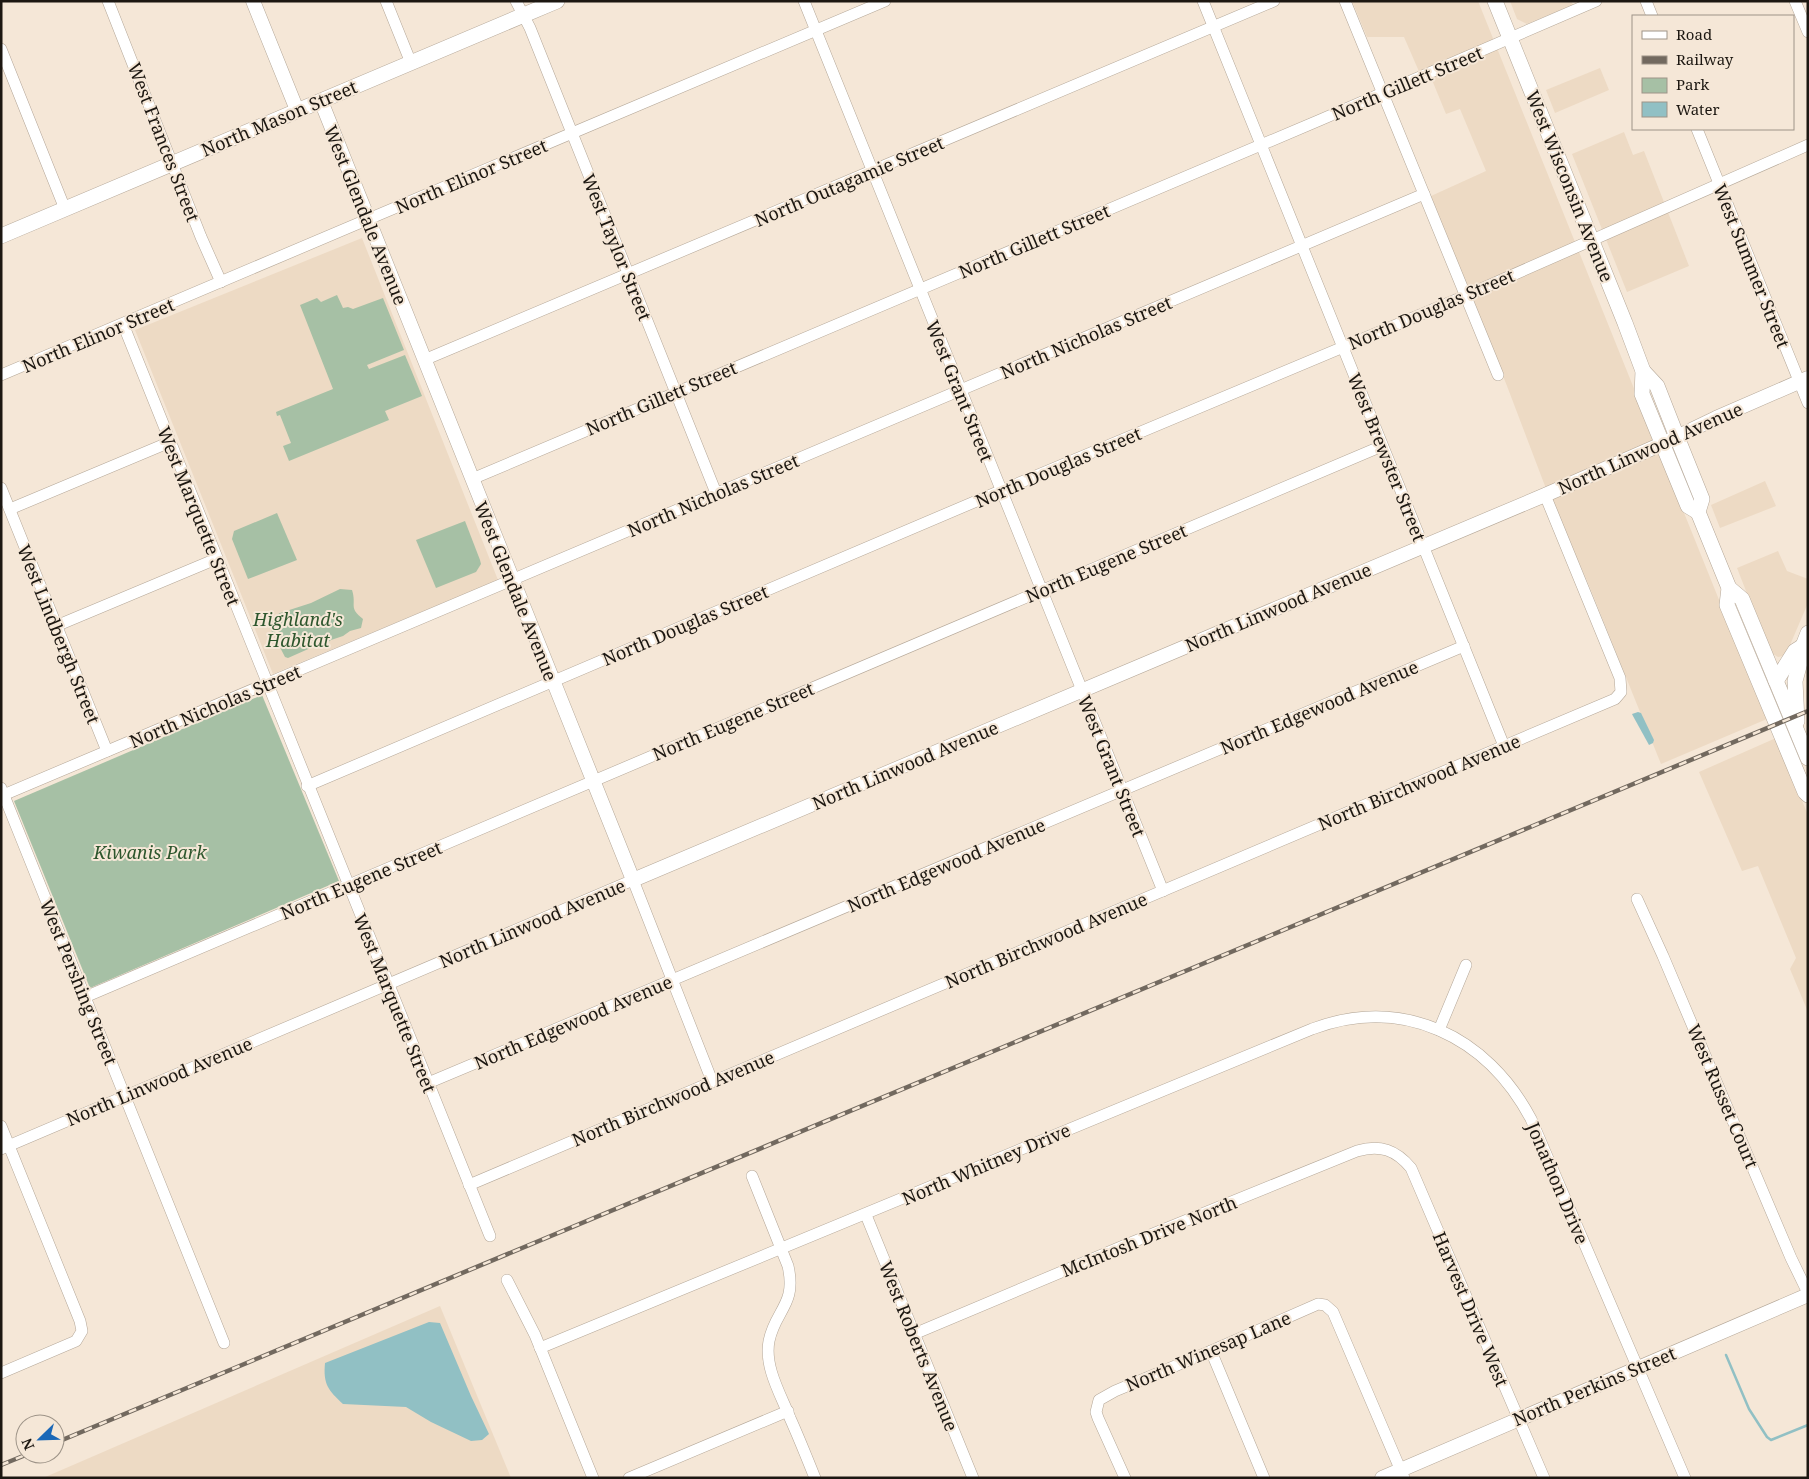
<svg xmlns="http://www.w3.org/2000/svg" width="1809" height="1479" font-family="'Noto Serif',serif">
	<rect width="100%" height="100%" fill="#f5e7d7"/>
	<g fill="#eddac4">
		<path d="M1352,1H1478L1767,719L1661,764L1588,583L1545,486L1507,386L1431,196L1486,171L1460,109L1446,114L1432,80L1424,83L1404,37H1367Z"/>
		<path d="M1510,1H1571L1573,5L1527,24L1517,19Z"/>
		<path d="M1600,68L1609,90L1555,113L1546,90Z"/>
		<path d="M1624,132L1633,155L1644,151L1689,266L1627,292L1572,154Z"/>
		<path d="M362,238L498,580L273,674L135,330Z"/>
		<path d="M1765,481L1776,506L1720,528L1711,505Z"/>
		<path d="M1778,551L1787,571L1808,579V603L1787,652L1783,656L1778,657L1770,652L1737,568Z"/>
		<path d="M1776,738L1808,815V1012L1790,969L1796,958L1758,866L1742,871L1699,772Z"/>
		<path d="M440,1306L511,1478H43Z"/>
	</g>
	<g fill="#a6c0a5">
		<path d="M337,295L343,308L348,307L353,309L383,298L404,350L367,365L369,369L405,355L422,396L385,411L389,420L289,461L283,446L291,443L280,415L277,416L276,412L333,389L300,305L317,298L321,302Z"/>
		<path d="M277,513L297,560L248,579L232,539L234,531Z"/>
		<path d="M465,521L480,560L481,564L476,572L436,588L416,540Z"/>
		<path d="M340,589L352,590C357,606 348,607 363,619L361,628L350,631L343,636L331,640L324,645L315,646L288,658L285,657L271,630L269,620L280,613L311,603Z"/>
		<path d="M262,695L339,881L90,988L14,801Z"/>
	</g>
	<g fill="#91c0c4">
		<path d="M1638,712L1641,713L1654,740L1653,743L1649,745L1633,716L1632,714Z"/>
		<path d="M429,1322L440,1323L471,1396L489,1434L482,1440L471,1441L431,1422L406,1407L343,1404C328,1390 323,1384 325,1363Z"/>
	</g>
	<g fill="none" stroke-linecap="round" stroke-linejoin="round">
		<path stroke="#91c0c4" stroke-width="2.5" d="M1726,1355L1749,1409L1767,1437L1771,1440L1808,1425"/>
		<defs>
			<g id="minor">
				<path d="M108,1L201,237L221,282"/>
				<path d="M386,1L411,63"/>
				<path d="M516,1L530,28L716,493"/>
				<path d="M804,1L1163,891"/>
				<path d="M1203,1L1504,746"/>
				<path d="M1345,1L1498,375"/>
				<path d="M1646,1L1652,16"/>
				<path d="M1795,1L1808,32"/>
				<path d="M1,49L65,209"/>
				<path d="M1697,129L1808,403"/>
				<path d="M123,324L490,1236"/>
				<path d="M424,360L1274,1"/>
				<path d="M1,375L378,215L885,1"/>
				<path d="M472,479L1320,120L1596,1"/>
				<path d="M1,488L107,751"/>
				<path d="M10,509L170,442"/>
				<path d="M56,626L216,559"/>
				<path d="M307,786L1000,491L1465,296L1808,145"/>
				<path d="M1,788L224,1343"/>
				<path d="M1,796L1424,194"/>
				<path d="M1637,899L1663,956L1791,1258L1808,1293"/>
				<path d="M85,997L1382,446"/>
				<path d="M1439,1030L1466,965"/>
				<path d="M428,1083L1464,646"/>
				<path d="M1,1126L80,1321L82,1331L76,1341L1,1373"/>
				<path d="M1,1149L633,880L712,1081"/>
				<path d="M752,1176L788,1266C797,1305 775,1310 769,1341C764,1367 781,1395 790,1418C799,1438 807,1458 815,1478"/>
				<path d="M469,1185L1615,699L1621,692L1620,678L1545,495"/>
				<path d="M866,1215L973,1478"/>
				<path d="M507,1280L535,1335L593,1478"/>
				<path d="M914,1334L1123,1246L1357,1151C1380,1144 1396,1150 1411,1168L1544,1478"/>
				<path d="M540,1348L1312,1029C1403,995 1487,1036 1531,1119L1685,1478"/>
				<path d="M1211,1351L1264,1478"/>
				<path d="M629,1478L788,1411"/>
				<path d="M1125,1478L1098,1418L1096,1412L1099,1400L1115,1391L1211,1351L1318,1304L1325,1305L1333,1312L1404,1478"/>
			</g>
			<g id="tertiary">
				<path d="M253,1L297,110"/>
				<path d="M321,101L633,880L1545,495L1662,444L1716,418L1808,378"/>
				<path d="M1382,1478L1808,1295"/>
			</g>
			<g id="secondary">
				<path d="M1495,1L1625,323L1643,371L1642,394L1688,506L1698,512"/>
				<path d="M1,236L557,1"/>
				<path d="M1643,371L1657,386L1677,437L1702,499L1698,512L1729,588L1727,605L1805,792L1808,795"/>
				<path d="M1729,588L1742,599L1808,758"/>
				<path d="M1776,681L1795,651L1803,646"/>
				<path d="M1797,721L1795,681L1801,659L1803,646L1808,633"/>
			</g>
		</defs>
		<use href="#minor" stroke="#b4a798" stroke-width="12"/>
		<use href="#tertiary" stroke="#b4a798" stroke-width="15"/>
		<use href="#secondary" stroke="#b4a798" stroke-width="16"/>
		<use href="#minor" stroke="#fff" stroke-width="11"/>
		<use href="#tertiary" stroke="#fff" stroke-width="14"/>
		<use href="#secondary" stroke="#fff" stroke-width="15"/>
		<defs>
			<g id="rail">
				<path d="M55,1443L1808,711"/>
				<path d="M1,1465L28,1454"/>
			</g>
		</defs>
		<use href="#rail" stroke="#72695f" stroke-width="4.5"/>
		<use href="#rail" stroke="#f5e7d7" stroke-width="2.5" stroke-dasharray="8" stroke-linecap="butt"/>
	</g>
	<g text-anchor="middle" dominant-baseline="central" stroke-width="4" stroke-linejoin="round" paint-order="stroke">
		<g font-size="18" fill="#1c1711" stroke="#f5e7d7">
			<text transform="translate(1407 83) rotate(-23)">North Gillett Street</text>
			<text transform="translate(279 118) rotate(-23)">North Mason Street</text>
			<text transform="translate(164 142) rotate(69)">West Frances Street</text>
			<text transform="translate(471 176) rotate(-23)">North Elinor Street</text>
			<text transform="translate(849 181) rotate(-23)">North Outagamie Street</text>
			<text transform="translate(1570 186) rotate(68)">West Wisconsin Avenue</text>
			<text transform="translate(366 215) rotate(68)">West Glendale Avenue</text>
			<text transform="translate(1034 241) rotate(-23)">North Gillett Street</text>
			<text transform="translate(617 247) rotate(68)">West Taylor Street</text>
			<text transform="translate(1752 266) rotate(68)">West Summer Street</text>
			<text transform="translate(1431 309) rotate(-23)">North Douglas Street</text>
			<text transform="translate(98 335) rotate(-23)">North Elinor Street</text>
			<text transform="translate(1086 337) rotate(-23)">North Nicholas Street</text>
			<text transform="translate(960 391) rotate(68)">West Grant Street</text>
			<text transform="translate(661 398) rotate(-23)">North Gillett Street</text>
			<text transform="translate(1650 448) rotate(-24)">North Linwood Avenue</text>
			<text transform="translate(1387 457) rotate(68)">West Brewster Street</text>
			<text transform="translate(1058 467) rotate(-23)">North Douglas Street</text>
			<text transform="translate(713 495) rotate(-23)">North Nicholas Street</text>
			<text transform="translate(199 516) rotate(68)">West Marquette Street</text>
			<text transform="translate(1106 563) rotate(-23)">North Eugene Street</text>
			<text transform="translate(516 591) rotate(68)">West Glendale Avenue</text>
			<text transform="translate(1278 607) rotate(-23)">North Linwood Avenue</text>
			<text transform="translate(685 625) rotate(-23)">North Douglas Street</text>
			<text transform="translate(59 634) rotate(68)">West Lindbergh Street</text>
			<text transform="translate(215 706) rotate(-23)">North Nicholas Street</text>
			<text transform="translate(1319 707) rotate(-23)">North Edgewood Avenue</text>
			<text transform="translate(733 721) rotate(-23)">North Eugene Street</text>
			<text transform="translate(905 765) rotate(-23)">North Linwood Avenue</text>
			<text transform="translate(1112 766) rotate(68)">West Grant Street</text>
			<text transform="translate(1419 782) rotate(-23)">North Birchwood Avenue</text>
			<text transform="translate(946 865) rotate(-23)">North Edgewood Avenue</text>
			<text transform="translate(361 880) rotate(-23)">North Eugene Street</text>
			<text transform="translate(532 923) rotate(-23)">North Linwood Avenue</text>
			<text transform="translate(1046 940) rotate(-23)">North Birchwood Avenue</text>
			<text transform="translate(79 982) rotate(68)">West Pershing Street</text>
			<text transform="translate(395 1003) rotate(68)">West Marquette Street</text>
			<text transform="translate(573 1022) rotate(-23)">North Edgewood Avenue</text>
			<text transform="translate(159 1081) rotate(-23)">North Linwood Avenue</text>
			<text transform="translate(1723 1096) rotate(67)">West Russet Court</text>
			<text transform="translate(673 1098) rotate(-23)">North Birchwood Avenue</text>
			<text transform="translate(986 1164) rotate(-23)">North Whitney Drive</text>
			<text transform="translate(1558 1183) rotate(67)">Jonathon Drive</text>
			<text transform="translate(1149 1236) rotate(-22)">McIntosh Drive North</text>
			<text transform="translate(1471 1309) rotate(67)">Harvest Drive West</text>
			<text transform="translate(919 1346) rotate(68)">West Roberts Avenue</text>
			<text transform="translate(1208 1351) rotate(-23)">North Winesap Lane</text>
			<text transform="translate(1594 1386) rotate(-23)">North Perkins Street</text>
		</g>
		<g font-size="18" font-style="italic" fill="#2d562d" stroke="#f5e7d7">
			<text x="298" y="619">Highland's<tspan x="298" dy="21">Habitat</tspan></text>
			<text x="150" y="852">Kiwanis Park</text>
		</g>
	</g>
	<rect width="1809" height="1479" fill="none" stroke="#1c1711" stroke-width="5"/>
	<rect x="1632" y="15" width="162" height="115" fill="#f5e7d7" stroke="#9e9488"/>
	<rect x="1642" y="31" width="25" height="8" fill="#ffffff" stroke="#9e9488"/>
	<text x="1676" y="40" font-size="15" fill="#1c1711">Road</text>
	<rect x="1642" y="56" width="25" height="8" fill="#72695f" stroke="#9e9488"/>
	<text x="1676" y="65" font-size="15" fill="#1c1711">Railway</text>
	<rect x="1642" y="78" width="25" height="15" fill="#a6c0a5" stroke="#9e9488"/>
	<text x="1676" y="90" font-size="15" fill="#1c1711">Park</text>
	<rect x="1642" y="102" width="25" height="15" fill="#91c0c4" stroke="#9e9488"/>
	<text x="1676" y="115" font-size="15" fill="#1c1711">Water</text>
	<g transform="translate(40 1439) rotate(247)"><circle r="24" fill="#f5e7d7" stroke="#9e9488"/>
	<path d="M0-4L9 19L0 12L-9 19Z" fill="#1b68b7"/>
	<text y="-8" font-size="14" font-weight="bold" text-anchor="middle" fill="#1c1711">N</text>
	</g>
</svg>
